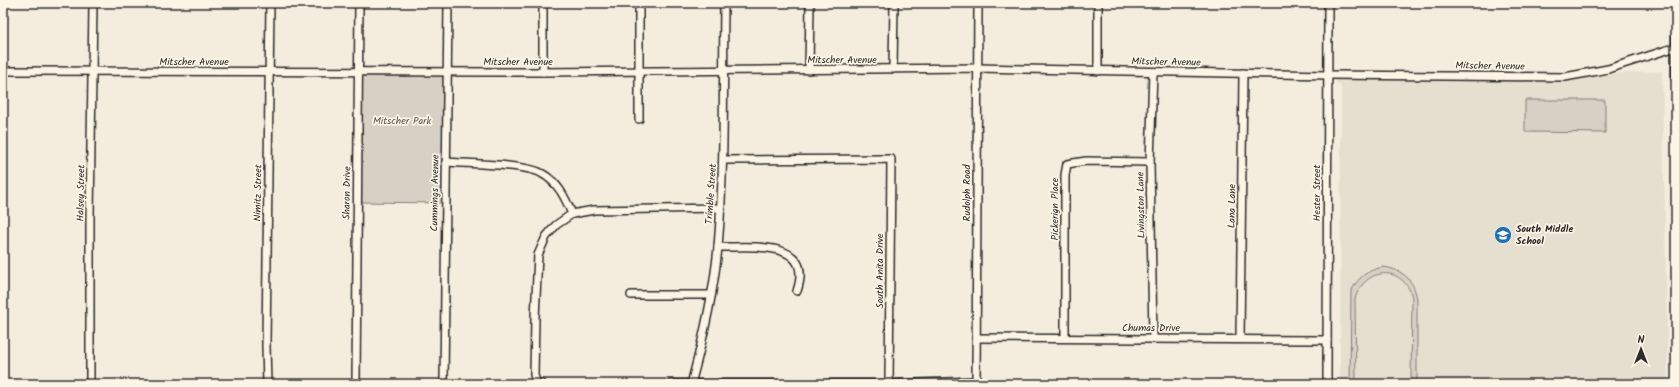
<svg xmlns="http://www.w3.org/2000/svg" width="1679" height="387" font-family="Kalam,sans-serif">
	<rect width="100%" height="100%" fill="#f4edde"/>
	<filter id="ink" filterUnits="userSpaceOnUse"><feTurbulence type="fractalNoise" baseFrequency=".025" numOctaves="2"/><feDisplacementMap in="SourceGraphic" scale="8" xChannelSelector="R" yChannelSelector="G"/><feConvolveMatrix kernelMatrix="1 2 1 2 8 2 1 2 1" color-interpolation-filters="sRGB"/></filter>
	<g filter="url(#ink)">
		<path fill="#e5dfd0" d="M1662,71L1668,384H1340L1341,86L1328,75L1565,77Z"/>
		<g fill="#d6d1c4" stroke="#807e78">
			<path d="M448,72L445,203L357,202L359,73Z"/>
			<path d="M1525,100H1605V133L1525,132Z"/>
			<path d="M1384,267C1403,270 1414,280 1417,299V384H1411L1412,297C1403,264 1364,267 1355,299L1356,384H1350L1351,292C1358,277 1367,270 1384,267Z"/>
		</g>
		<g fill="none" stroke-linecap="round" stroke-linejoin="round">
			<defs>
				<g id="minor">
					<path d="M1676,38V78"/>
					<path d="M893,69L894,3"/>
					<path d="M809,70L810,3"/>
					<path d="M3,71L543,72L978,68L1328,75L1565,77L1608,69L1676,47"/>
					<path d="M1098,71V3"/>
					<path d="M543,72V3"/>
					<path d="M1153,72L1150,162L1153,338"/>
					<path d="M639,119V3"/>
					<path d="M724,160L891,159L889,384"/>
					<path d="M446,162C467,164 525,164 541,173C558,182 565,197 572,214"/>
					<path d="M718,247C750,248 815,238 797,291"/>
					<path d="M631,295H711"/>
					<path d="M1065,337V175L1067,164L1086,161L1150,162"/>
					<path d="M976,338L1327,340"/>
					<path d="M1240,339L1243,73"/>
					<path d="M90,384V217L93,3"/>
					<path d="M267,384L266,346L270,3"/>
					<path d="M356,384L359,3"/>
					<path d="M444,384L448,3"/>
					<path d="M542,384L536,382L534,375L535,318L538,255L546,237L556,225L572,214L594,210L721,208"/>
					<path d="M671,384H889L976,381"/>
					<path d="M691,384C703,340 714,292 718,247C725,165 723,84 724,3"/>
					<path d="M976,384L978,3"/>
					<path d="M1327,384L1328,3"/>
				</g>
			</defs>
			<use href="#minor" stroke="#2b2b2b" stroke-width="10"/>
			<use href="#minor" stroke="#fcf5e5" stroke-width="7"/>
		</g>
	</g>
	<defs>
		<symbol id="school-disc" viewBox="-11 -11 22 22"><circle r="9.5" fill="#1f6fb2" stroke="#fcf5e5"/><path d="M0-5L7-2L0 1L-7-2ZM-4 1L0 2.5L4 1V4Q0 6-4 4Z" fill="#fff"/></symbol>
	</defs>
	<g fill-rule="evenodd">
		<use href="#school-disc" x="1493" y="225" width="20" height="20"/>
	</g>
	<g text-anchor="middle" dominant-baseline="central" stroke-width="3.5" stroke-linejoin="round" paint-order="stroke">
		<g font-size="10" fill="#2b2b2b" stroke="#fcf5e5">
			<text x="842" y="60">Mitscher Avenue</text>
			<text x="194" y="62">Mitscher Avenue</text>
			<text x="518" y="62">Mitscher Avenue</text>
			<text transform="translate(1166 62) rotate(1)">Mitscher Avenue</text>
			<text transform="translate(1490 66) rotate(1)">Mitscher Avenue</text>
			<text transform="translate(81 193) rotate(-89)">Halsey Street</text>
			<text transform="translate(258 193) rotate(-89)">Nimitz Street</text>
			<text transform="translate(347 193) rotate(-89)">Sharon Drive</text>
			<text transform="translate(435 193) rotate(-89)">Cummings Avenue</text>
			<text transform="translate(967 193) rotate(-90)">Rudolph Road</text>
			<text transform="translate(1317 193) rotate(-90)">Hester Street</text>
			<text transform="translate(711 194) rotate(-86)">Trimble Street</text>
			<text transform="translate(1141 205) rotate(-91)">Livingston Lane</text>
			<text transform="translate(1232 206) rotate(-89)">Lana Lane</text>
			<text transform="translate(1055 209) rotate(-90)">Pickerign Place</text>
			<text transform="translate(880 271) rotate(-90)">South Anita Drive</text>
			<text x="1151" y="328">Chumas Drive</text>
		</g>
		<g font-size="10" fill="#565451" stroke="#fcf5e5">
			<text x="402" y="121">Mitscher Park</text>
		</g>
		<g font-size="10" font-weight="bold" fill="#2b2b2b" stroke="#fcf5e5" text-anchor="start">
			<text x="1516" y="229">South Middle<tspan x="1516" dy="12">School</tspan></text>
		</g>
	</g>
	<rect width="1679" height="387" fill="none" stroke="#fcf5e5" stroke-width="16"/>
	<rect x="8" y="8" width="1663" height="371" fill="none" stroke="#2b2b2b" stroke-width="1.5" filter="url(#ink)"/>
	<g transform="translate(1641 349)" stroke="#fcf5e5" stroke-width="3" paint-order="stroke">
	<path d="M0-3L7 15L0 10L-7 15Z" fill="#2b2b2b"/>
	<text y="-6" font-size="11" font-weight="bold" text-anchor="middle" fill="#2b2b2b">N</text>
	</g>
</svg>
